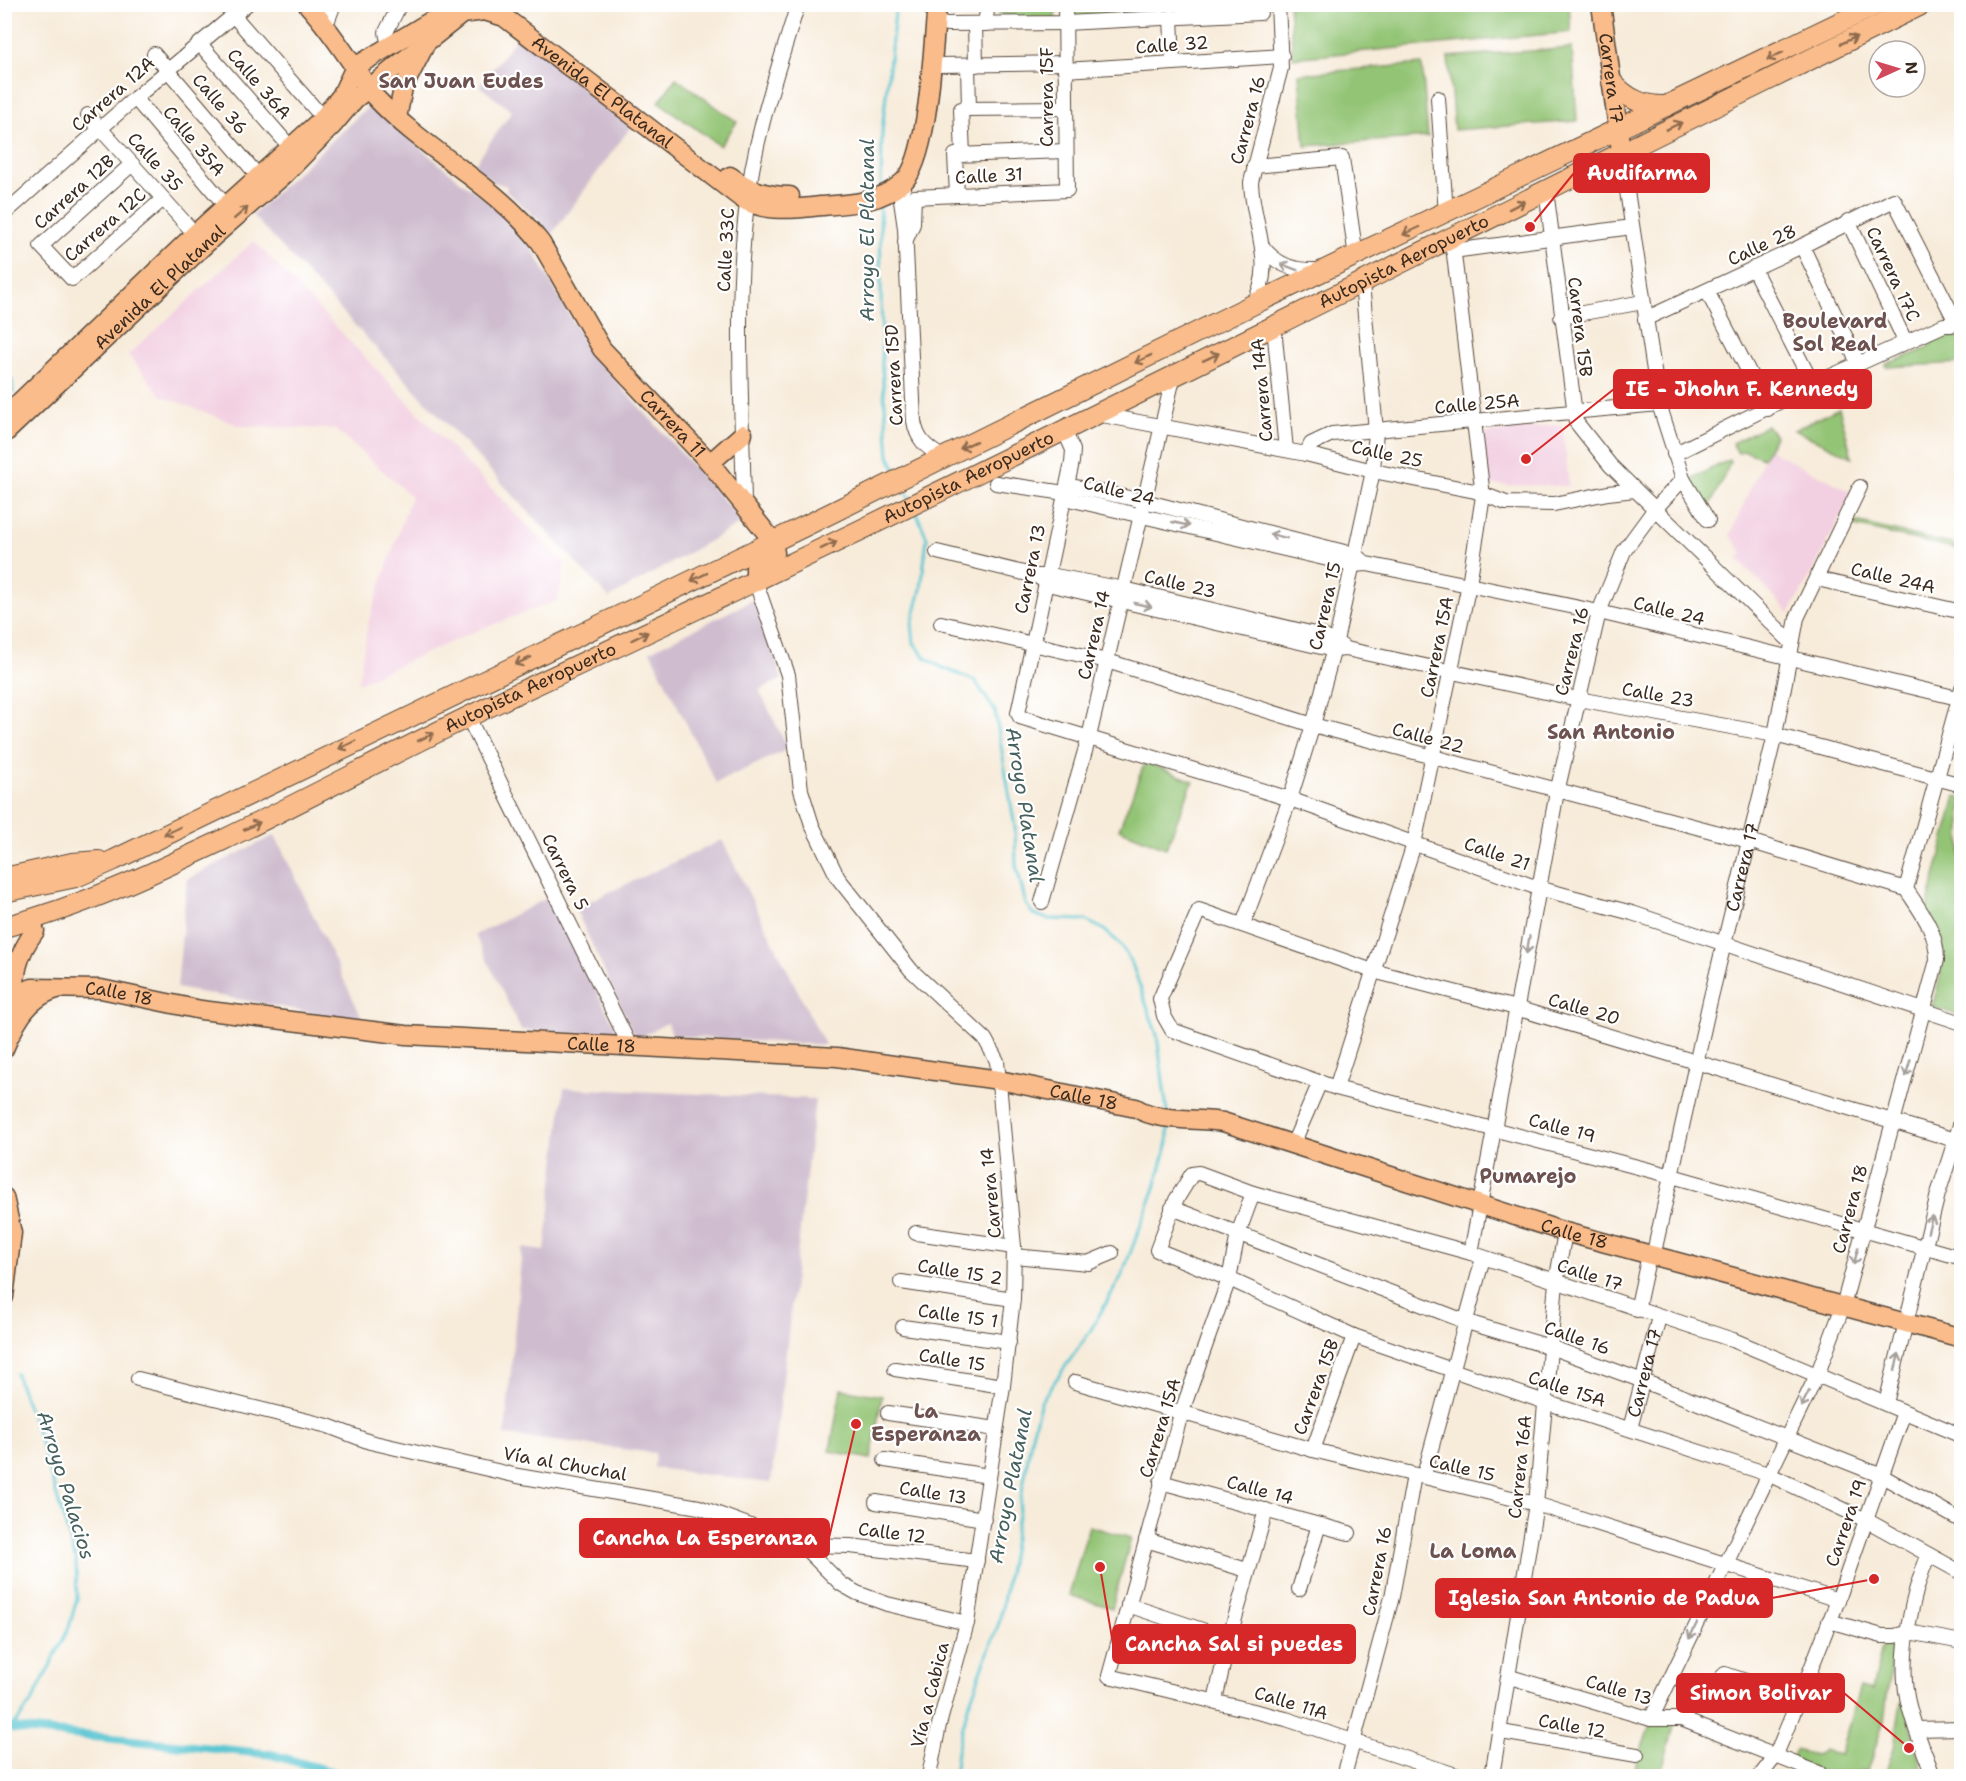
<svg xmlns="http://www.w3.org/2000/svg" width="1966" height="1781" font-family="'Shantell Sans',sans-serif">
	<rect width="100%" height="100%" fill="#fff"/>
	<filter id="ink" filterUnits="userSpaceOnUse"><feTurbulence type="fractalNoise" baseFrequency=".0167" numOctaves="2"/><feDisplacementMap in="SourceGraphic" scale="12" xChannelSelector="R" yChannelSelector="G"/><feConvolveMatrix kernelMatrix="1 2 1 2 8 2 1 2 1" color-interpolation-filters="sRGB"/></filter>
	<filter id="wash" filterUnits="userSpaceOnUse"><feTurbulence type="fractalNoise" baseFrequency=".008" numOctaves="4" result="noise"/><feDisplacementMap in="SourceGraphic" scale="24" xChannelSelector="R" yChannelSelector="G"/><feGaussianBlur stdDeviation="1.35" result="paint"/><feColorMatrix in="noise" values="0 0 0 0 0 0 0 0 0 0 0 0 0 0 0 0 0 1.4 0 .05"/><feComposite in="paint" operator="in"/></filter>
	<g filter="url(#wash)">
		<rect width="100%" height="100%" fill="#f7ebd9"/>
		<g fill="#f2cfe1">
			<path d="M254,241L467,464L565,563L558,600L476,631L358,683L368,623L411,496L335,429L241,426L162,396L128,355Z"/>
			<path d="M1562,424L1569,486L1488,485L1483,434Z"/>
			<path d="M1768,449L1852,492L1810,577L1789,613L1738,559L1743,553L1730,535Z"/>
		</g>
		<g fill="#cfbdcf">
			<path d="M520,34L633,124L549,238L541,222L506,191L507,186L494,182L474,165L512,111L479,86Z"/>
			<path d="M369,106L464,184L492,203L523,232L590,352L743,522L609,598L252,215Z"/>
			<path d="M753,600L767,633L782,679L759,690L788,749L716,783L650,651Z"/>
			<path d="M275,835L364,1022L177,988L187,879Z"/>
			<path d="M722,840L825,1045L673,1036L667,1023L636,1039L575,908Z"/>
			<path d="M547,898L620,1036L521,1030L475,935Z"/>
			<path d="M564,1088L815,1099L771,1483L654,1468L655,1453L505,1435L522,1248L545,1251Z"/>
		</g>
		<g fill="#93c474" stroke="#677749" stroke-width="1.5">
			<path d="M1069,4H1198L1247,11L1069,18Z"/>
			<path d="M1000,5H1056L1055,20L999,15Z"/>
			<path d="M1289,5H1569L1571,32L1293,58Z"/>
			<path d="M1572,48L1577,121L1454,130L1448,57Z"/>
			<path d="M1422,64L1428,137L1305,146L1299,74Z"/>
			<path d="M676,78L737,122L720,146L659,102Z"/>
			<path d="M1938,335L1961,337V363L1886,367V364L1926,349Z"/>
			<path d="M1839,408L1852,457L1794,430Z"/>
			<path d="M1767,425L1775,436L1763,458L1745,451L1738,453L1732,443Z"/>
			<path d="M1729,460L1730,463L1708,511L1688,480Z"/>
			<path d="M1851,521L1961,546V550L1850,525Z"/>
			<path d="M1145,762L1193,781L1166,848L1119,829Z"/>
			<path d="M1956,796L1961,798V1016L1932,1007C1943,968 1950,947 1926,911Z"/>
			<path d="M841,1389L882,1396L871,1459L830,1451Z"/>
			<path d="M1089,1526L1131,1538L1112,1608L1069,1595Z"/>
			<path d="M1893,1645L1884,1721L1867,1772H1821L1790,1760L1795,1750L1816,1755L1823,1751L1840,1755L1860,1687L1872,1690L1882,1647Z"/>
			<path d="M1901,1702H1906L1922,1772L1886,1771L1894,1748Z"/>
			<path d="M1670,1722L1675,1723L1660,1776H1632L1650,1725L1662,1726Z"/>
		</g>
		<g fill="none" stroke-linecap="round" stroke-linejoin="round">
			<g stroke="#59c5d1" stroke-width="3">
				<path d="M952,19L959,4"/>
				<path d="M881,188L882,131L896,4"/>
				<path d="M880,204L882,368L889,456L898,474"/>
				<path d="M4,367L12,381L13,392"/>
				<path d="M903,485L909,498"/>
				<path d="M916,512L927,538L921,589L912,624L914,643L925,657L941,667L975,681L995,711L1015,827L1016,865L1026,904L1033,914L1048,919L1085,920L1103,929L1118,942L1131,961L1157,1035L1167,1112"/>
				<path d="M4,1730L17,1722L34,1698L69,1627L77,1599L76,1561L41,1443L16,1374"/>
				<path d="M954,1776L957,1751L967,1710L1000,1620L1032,1434L1041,1401L1089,1333L1121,1277L1155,1188L1168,1142V1125"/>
			</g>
			<path stroke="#59c5d1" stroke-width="9" d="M7,1728L270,1754L345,1776"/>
		</g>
	</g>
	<g filter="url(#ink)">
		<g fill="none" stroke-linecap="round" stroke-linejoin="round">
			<defs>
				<g id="minor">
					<path d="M1210,4L1233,8"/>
					<path d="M234,16L323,118"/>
					<path d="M1171,17L1173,62"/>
					<path d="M947,24L1065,23L1260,13"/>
					<path d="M975,24L976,65"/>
					<path d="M985,24L988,4"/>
					<path d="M326,25L334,4"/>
					<path d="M200,44L291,148"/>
					<path d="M389,46L386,32L400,4"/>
					<path d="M154,54L259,177"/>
					<path d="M940,65L1065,63"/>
					<path d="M968,65L969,109"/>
					<path d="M1065,70L1282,56"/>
					<path d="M135,98L226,206"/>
					<path d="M1438,98L1446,214"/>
					<path d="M88,115L195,234"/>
					<path d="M1621,151L1659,404L1683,479L1708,520"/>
					<path d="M963,155L961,109L1065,108"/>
					<path d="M132,164L41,246L72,279L163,199"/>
					<path d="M1254,166L1342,158L1356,257"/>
					<path d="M904,182L901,201L905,228L914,421C917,440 926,447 942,457"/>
					<path d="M1546,190L1576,422L1610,465L1792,643"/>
					<path d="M957,195L955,155L1066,151"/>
					<path d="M4,214L135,98L247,4"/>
					<path d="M1848,221L1905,341"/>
					<path d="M905,242L913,224L914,197L1067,190L1065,4"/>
					<path d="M1262,246C1277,266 1295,271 1318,270"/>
					<path d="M1802,246L1858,363"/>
					<path d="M1453,251L1632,227"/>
					<path d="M1753,268L1813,385"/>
					<path d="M1707,291L1768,409"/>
					<path d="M1252,305C1278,267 1252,224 1251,182L1281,68L1278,4"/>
					<path d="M1561,317L1643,302"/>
					<path d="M1645,319L1802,246L1894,200L1953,316"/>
					<path d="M1274,327L1286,450"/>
					<path d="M1097,414L1306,454L1373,471L1475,491L1506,503L1554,504L1608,493L1635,490"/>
					<path d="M1064,430L1073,450L1072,462L1018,713L1020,717L1290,799L1538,888L1632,913L1962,1023"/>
					<path d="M1306,454L1311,444L1332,434L1659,404"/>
					<path d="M1674,454L1827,378L1944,325H1951"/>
					<path d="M996,483L1065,493"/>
					<path d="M1065,493L1073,500L1354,565L1367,564L1599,612L1962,699"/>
					<path d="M1065,493L1076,487L1144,501L1356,555L1361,559"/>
					<path d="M744,503C742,407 735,308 746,212C753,141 777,72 798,4"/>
					<path d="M937,552L1036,576H1055L1124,589L1323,636L1342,646"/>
					<path d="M1036,576L1052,585L1334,650L1346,649L1578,699L1775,735L1962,785"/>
					<path d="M1817,579L1962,612"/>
					<path d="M755,580L788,675L801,790L812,825L838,878L911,970L985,1039L997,1061L1014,1247L1013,1299L1003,1386L967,1623L939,1725L929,1776"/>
					<path d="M941,623L1107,661L1313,725L1749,841L1906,889"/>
					<path d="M468,717L629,1044"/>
					<path d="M1042,902L1089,737L1174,374"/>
					<path d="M1243,924L1290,799L1313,725L1336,641L1373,471L1376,430L1362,284"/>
					<path d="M1336,1088L1414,844L1469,584L1483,496L1452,238"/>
					<path d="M1962,1142L1516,1008L1373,971L1199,910L1160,999L1164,1016L1172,1030L1336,1088L1672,1176L1962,1258"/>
					<path d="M1293,1144L1320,1082"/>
					<path d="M1253,1193L1238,1234L1229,1279L1181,1414L1109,1676L1286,1719L1459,1776"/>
					<path d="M1172,1208L1467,1322L1550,1347L1643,1381L1882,1476L1962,1521"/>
					<path d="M916,1233L1014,1247"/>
					<path d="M1471,1253L1557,792L1599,612L1624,551L1654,510L1683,479"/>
					<path d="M1014,1256L1088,1263L1112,1253"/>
					<path id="s1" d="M1653,1257L1710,1001L1775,735L1797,618L1860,487"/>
					<path d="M901,1282L1013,1299"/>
					<path d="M1637,1310L1649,1255"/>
					<path d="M903,1327L1009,1342"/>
					<path d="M895,1369L1003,1386"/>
					<path d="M138,1379L328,1426L370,1442L518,1476L699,1507L802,1545L841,1584L857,1593L887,1604L967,1623"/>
					<path d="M1075,1382L1313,1450L1536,1504L1838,1600"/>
					<path d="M1886,1403L1938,1194L1962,1119"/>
					<path d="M888,1413L996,1429"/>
					<path id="s2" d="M1630,1429L1659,1317"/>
					<path d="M1962,1436L1733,1340L1471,1253L1253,1193L1199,1173L1192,1174L1176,1200L1157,1250L1229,1279L1354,1336L1545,1402L1768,1474L1866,1520L1962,1573"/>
					<path d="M1313,1450L1354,1336"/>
					<path d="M885,1460L989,1476"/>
					<path d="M1424,1475L1483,1258"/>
					<path d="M1161,1482L1349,1533"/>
					<path d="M876,1502L984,1519"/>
					<path d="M1146,1540L1247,1570"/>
					<path d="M802,1545L850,1546L977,1561"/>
					<path d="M1928,1556C1912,1594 1899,1655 1907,1697C1912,1724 1924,1750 1933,1776"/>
					<path d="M1299,1589L1319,1525"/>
					<path d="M1128,1605L1229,1639"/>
					<path d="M1829,1621L1882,1636H1895L1909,1632L1962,1642"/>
					<path d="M1510,1677L1651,1719H1681L1819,1773V1776"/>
					<path d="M1215,1700L1229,1639L1266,1510"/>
					<path d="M1651,1719L1818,1373L1843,1306L1937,960C1937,931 1921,912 1906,889L1962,688"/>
					<path d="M1681,1719L1725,1674L1799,1699"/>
					<path d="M1916,1729L1962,1728"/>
					<path d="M1501,1732L1637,1755"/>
					<path d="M1344,1776L1392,1597L1414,1475"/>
					<path d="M1492,1776L1536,1504L1556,1283L1565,1232"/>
					<path d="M1760,1776L1775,1757L1799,1699L1838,1600L1904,1412"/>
				</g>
				<g id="major">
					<path id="s3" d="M307,4C326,25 341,47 357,71C363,79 367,89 375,97C425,151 496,184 541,243L602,349L710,463L773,541L775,553L755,568V580"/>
					<path id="s4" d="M1601,4L1621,151"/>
					<path d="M397,118L403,88L424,47"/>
					<path d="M730,176C750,190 765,196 790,196"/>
					<path d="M4,417L195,234L323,118L341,96L355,67L449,10"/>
					<path id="s5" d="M4,434L214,236L286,173L333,125L355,99L462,14L484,11L504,17L741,198C763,213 796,209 821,206C850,204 880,203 903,182C929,160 933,42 937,4"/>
					<path d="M710,463L743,434"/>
					<path id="s6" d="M7,1003L14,996L32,988L101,989L201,1010L406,1035L837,1057L999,1080L1136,1108C1158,1122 1196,1118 1223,1122L1565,1232L1962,1338"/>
					<path d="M11,1034C20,1014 34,995 57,989"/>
					<path d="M4,1049C26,1003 0,977 35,931"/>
					<path d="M4,1197L12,1233L4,1297"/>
				</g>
				<g id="highway">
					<path d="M1612,82C1627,99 1644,107 1667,106"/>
					<path d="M4,878L72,863L99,861"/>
					<path d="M4,892L76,877L114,860L805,526L1252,305L1878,4"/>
					<path id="s7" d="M4,927C81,907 151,874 223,840C322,792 419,739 520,692C992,473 1454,233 1923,4"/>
				</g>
			</defs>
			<use href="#minor" stroke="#57473a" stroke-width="16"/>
			<use href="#major" stroke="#57473a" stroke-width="21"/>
			<use href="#highway" stroke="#57473a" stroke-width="22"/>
			<use href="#minor" stroke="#fff" stroke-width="14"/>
			<use href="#major" stroke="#f9bc8a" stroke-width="18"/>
			<use href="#highway" stroke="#f9bc8a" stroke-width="20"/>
		</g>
		<defs><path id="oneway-shaft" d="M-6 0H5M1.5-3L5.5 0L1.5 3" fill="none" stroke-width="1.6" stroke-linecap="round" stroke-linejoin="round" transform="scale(1.5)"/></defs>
		<g stroke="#906c4f">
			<use href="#oneway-shaft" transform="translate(1849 40) rotate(-26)"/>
			<use href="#oneway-shaft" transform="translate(1775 56) rotate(154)"/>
			<use href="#oneway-shaft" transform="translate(1674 126) rotate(-26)"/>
			<use href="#oneway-shaft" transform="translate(1517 205) rotate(-27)"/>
			<use href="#oneway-shaft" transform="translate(241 213) rotate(-41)"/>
			<use href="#oneway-shaft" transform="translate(1411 231) rotate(155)"/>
			<use href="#oneway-shaft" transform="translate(1211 357) rotate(-25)"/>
			<use href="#oneway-shaft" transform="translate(1143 359) rotate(154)"/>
			<use href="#oneway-shaft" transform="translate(968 445) rotate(155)"/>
			<use href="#oneway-shaft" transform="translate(829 545) rotate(-26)"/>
			<use href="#oneway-shaft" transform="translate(699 577) rotate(154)"/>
			<use href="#oneway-shaft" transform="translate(640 636) rotate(-26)"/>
			<use href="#oneway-shaft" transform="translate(523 661) rotate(155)"/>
			<use href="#oneway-shaft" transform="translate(426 737) rotate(-26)"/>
			<use href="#oneway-shaft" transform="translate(347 745) rotate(154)"/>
			<use href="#oneway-shaft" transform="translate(252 826) rotate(-26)"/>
			<use href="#oneway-shaft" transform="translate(172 831) rotate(154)"/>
		</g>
		<g stroke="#a79f9a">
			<use href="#oneway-shaft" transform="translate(1289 267) rotate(-159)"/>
			<use href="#oneway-shaft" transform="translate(1181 524) rotate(13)"/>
			<use href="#oneway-shaft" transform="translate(1278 536) rotate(-166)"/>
			<use href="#oneway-shaft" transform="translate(1143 605) rotate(13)"/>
			<use href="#oneway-shaft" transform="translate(1528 945) rotate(100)"/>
			<use href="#oneway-shaft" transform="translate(1908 1068) rotate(106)"/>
			<use href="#oneway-shaft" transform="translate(1930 1224) rotate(-75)"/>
			<use href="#oneway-shaft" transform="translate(1856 1256) rotate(105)"/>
			<use href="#oneway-shaft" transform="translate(1897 1362) rotate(-76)"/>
			<use href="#oneway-shaft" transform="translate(1805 1399) rotate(117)"/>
			<use href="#oneway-shaft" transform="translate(1693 1631) rotate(116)"/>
		</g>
	</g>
	<g text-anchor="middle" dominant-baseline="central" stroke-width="4.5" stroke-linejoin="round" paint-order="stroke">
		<g font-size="18" fill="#3b2a1e" stroke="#fff">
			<text transform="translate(1172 45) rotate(-4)">Calle 32</text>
			<text stroke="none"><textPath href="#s4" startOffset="75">Carrera 17</textPath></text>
			<text transform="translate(259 84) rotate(49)">Calle 36A</text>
			<text stroke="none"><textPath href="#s5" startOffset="789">Avenida El Platanal</textPath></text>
			<text transform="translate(113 94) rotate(-41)">Carrera 12A</text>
			<text transform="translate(1047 97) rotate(-90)">Carrera 15F</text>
			<text transform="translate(220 104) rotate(49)">Calle 36</text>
			<text transform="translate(1248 120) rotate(-75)">Carrera 16</text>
			<text transform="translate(194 141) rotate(50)">Calle 35A</text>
			<text transform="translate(155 162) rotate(48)">Calle 35</text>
			<text transform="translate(989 176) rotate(-3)">Calle 31</text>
			<text transform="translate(74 192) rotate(-42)">Carrera 12B</text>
			<text transform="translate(105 225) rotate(-41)">Carrera 12C</text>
			<text transform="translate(1762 245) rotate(-25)">Calle 28</text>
			<text transform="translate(726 250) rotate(-87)">Calle 33C</text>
			<text stroke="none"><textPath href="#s7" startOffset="1551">Autopista Aeropuerto</textPath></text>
			<text transform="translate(1893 274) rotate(65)">Carrera 17C</text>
			<text stroke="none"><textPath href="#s5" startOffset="214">Avenida El Platanal</textPath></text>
			<text transform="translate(1580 327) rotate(83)">Carrera 15B</text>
			<text transform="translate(894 375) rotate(-93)">Carrera 15D</text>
			<text transform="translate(1262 390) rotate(-95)">Carrera 14A</text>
			<text transform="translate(1477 404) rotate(-5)">Calle 25A</text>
			<text stroke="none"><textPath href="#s3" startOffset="562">Carrera 11</textPath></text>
			<text transform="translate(1387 454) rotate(12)">Calle 25</text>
			<text stroke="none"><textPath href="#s7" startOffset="1065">Autopista Aeropuerto</textPath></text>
			<text transform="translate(1119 491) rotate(14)">Calle 24</text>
			<text transform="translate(1030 569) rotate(-78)">Carrera 13</text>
			<text transform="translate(1893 578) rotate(13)">Calle 24A</text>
			<text transform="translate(1180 584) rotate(13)">Calle 23</text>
			<text transform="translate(1325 606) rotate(-77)">Carrera 15</text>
			<text transform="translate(1669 611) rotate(14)">Calle 24</text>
			<text transform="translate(1094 635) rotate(-77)">Carrera 14</text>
			<text transform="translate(1437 647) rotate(-78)">Carrera 15A</text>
			<text transform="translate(1572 651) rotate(-76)">Carrera 16</text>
			<text stroke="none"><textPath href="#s7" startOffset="579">Autopista Aeropuerto</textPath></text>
			<text transform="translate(1658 695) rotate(10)">Calle 23</text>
			<text transform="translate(1428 738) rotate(15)">Calle 22</text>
			<text transform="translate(1497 854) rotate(19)">Calle 21</text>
			<text stroke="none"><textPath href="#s1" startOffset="400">Carrera 17</textPath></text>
			<text transform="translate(565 872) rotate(64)">Carrera 5</text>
			<text stroke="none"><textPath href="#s6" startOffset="117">Calle 18</textPath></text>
			<text transform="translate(1584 1009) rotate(16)">Calle 20</text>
			<text stroke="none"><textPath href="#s6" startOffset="603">Calle 18</textPath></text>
			<text stroke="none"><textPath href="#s6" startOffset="1089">Calle 18</textPath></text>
			<text transform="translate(1562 1128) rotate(15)">Calle 19</text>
			<text transform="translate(991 1193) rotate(-95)">Carrera 14</text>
			<text transform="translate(1850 1209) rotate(-75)">Carrera 18</text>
			<text stroke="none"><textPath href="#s6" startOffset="1600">Calle 18</textPath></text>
			<text transform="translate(960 1272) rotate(9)">Calle 15 2</text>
			<text transform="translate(1590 1275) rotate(18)">Calle 17</text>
			<text transform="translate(958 1316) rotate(8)">Calle 15 1</text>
			<text transform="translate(1577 1338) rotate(19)">Calle 16</text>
			<text transform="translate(952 1360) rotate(9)">Calle 15</text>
			<text stroke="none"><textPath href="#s2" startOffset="58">Carrera 17</textPath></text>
			<text transform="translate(1316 1387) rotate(-70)">Carrera 15B</text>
			<text transform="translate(1567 1389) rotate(18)">Calle 15A</text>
			<text transform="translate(1160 1428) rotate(-73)">Carrera 15A</text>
			<text transform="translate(565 1464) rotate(10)">Vía al Chuchal</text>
			<text transform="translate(1520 1467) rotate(-84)">Carrera 16A</text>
			<text transform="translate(1462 1468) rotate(13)">Calle 15</text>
			<text transform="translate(1260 1490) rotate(15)">Calle 14</text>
			<text transform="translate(933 1493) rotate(9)">Calle 13</text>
			<text transform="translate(1846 1523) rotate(-71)">Carrera 19</text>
			<text transform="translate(892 1533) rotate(7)">Calle 12</text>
			<text transform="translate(1377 1571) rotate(-79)">Carrera 16</text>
			<text transform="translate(1619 1690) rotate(16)">Calle 13</text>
			<text transform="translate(930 1695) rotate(-76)">Vía a Cabica</text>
			<text transform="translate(1291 1703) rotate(17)">Calle 11A</text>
			<text transform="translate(1572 1726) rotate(10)">Calle 12</text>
		</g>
		<g font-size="20" font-weight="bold" fill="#6d5250" stroke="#fff">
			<text x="461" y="81">San Juan Eudes</text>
			<text x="1835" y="321">Boulevard<tspan x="1835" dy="23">Sol Real</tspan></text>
			<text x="1611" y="732">San Antonio</text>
			<text x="1528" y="1176">Pumarejo</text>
			<text x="926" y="1411">La<tspan x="926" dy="23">Esperanza</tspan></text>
			<text x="1473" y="1551">La Loma</text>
		</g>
		<g font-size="20" font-style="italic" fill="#46605d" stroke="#fff">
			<text transform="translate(867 230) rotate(-90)">Arroyo El Platanal</text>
			<text transform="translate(1025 805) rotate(81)">Arroyo Platanal</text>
			<text transform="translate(66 1485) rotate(73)">Arroyo Palacios</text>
			<text transform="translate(1010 1486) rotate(-79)">Arroyo Platanal</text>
		</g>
	</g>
	<path fill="none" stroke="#d62828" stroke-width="2" d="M1530 227L1574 173M1526 459L1614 389M856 1424L829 1538M1874 1579L1772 1598M1100 1567L1113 1644M1909 1748L1844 1693"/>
	<g fill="#d62828" stroke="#fff" stroke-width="2">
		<circle cx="1530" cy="227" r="6"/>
		<circle cx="1526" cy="459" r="6"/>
		<circle cx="856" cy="1424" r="6"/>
		<circle cx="1874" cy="1579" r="6"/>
		<circle cx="1100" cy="1567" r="6"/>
		<circle cx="1909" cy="1748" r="6"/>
	</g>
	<g fill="#d62828" stroke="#d62828" stroke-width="2">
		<rect x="1574" y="154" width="135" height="38" rx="6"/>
		<rect x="1614" y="370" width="257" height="38" rx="6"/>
		<rect x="580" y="1519" width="249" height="38" rx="6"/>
		<rect x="1436" y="1579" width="336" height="38" rx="6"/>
		<rect x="1113" y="1625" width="242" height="38" rx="6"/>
		<rect x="1677" y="1674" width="167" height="38" rx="6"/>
	</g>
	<g font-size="20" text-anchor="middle" font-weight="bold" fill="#fff">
		<text x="1642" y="180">Audifarma</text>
		<text x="1742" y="396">IE - Jhohn F. Kennedy</text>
		<text x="705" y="1545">Cancha La Esperanza</text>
		<text x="1604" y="1605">Iglesia San Antonio de Padua</text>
		<text x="1234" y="1651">Cancha Sal si puedes</text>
		<text x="1761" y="1700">Simon Bolivar</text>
	</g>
	<rect width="1966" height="1781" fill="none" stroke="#fff" stroke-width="24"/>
	<g transform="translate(1897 69) rotate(86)"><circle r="28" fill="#ffffff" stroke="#b1aaa5" stroke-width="1.5"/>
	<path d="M0-4.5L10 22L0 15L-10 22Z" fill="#d1495b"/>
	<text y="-9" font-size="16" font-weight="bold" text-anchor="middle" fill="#3b2a1e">N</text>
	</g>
</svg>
